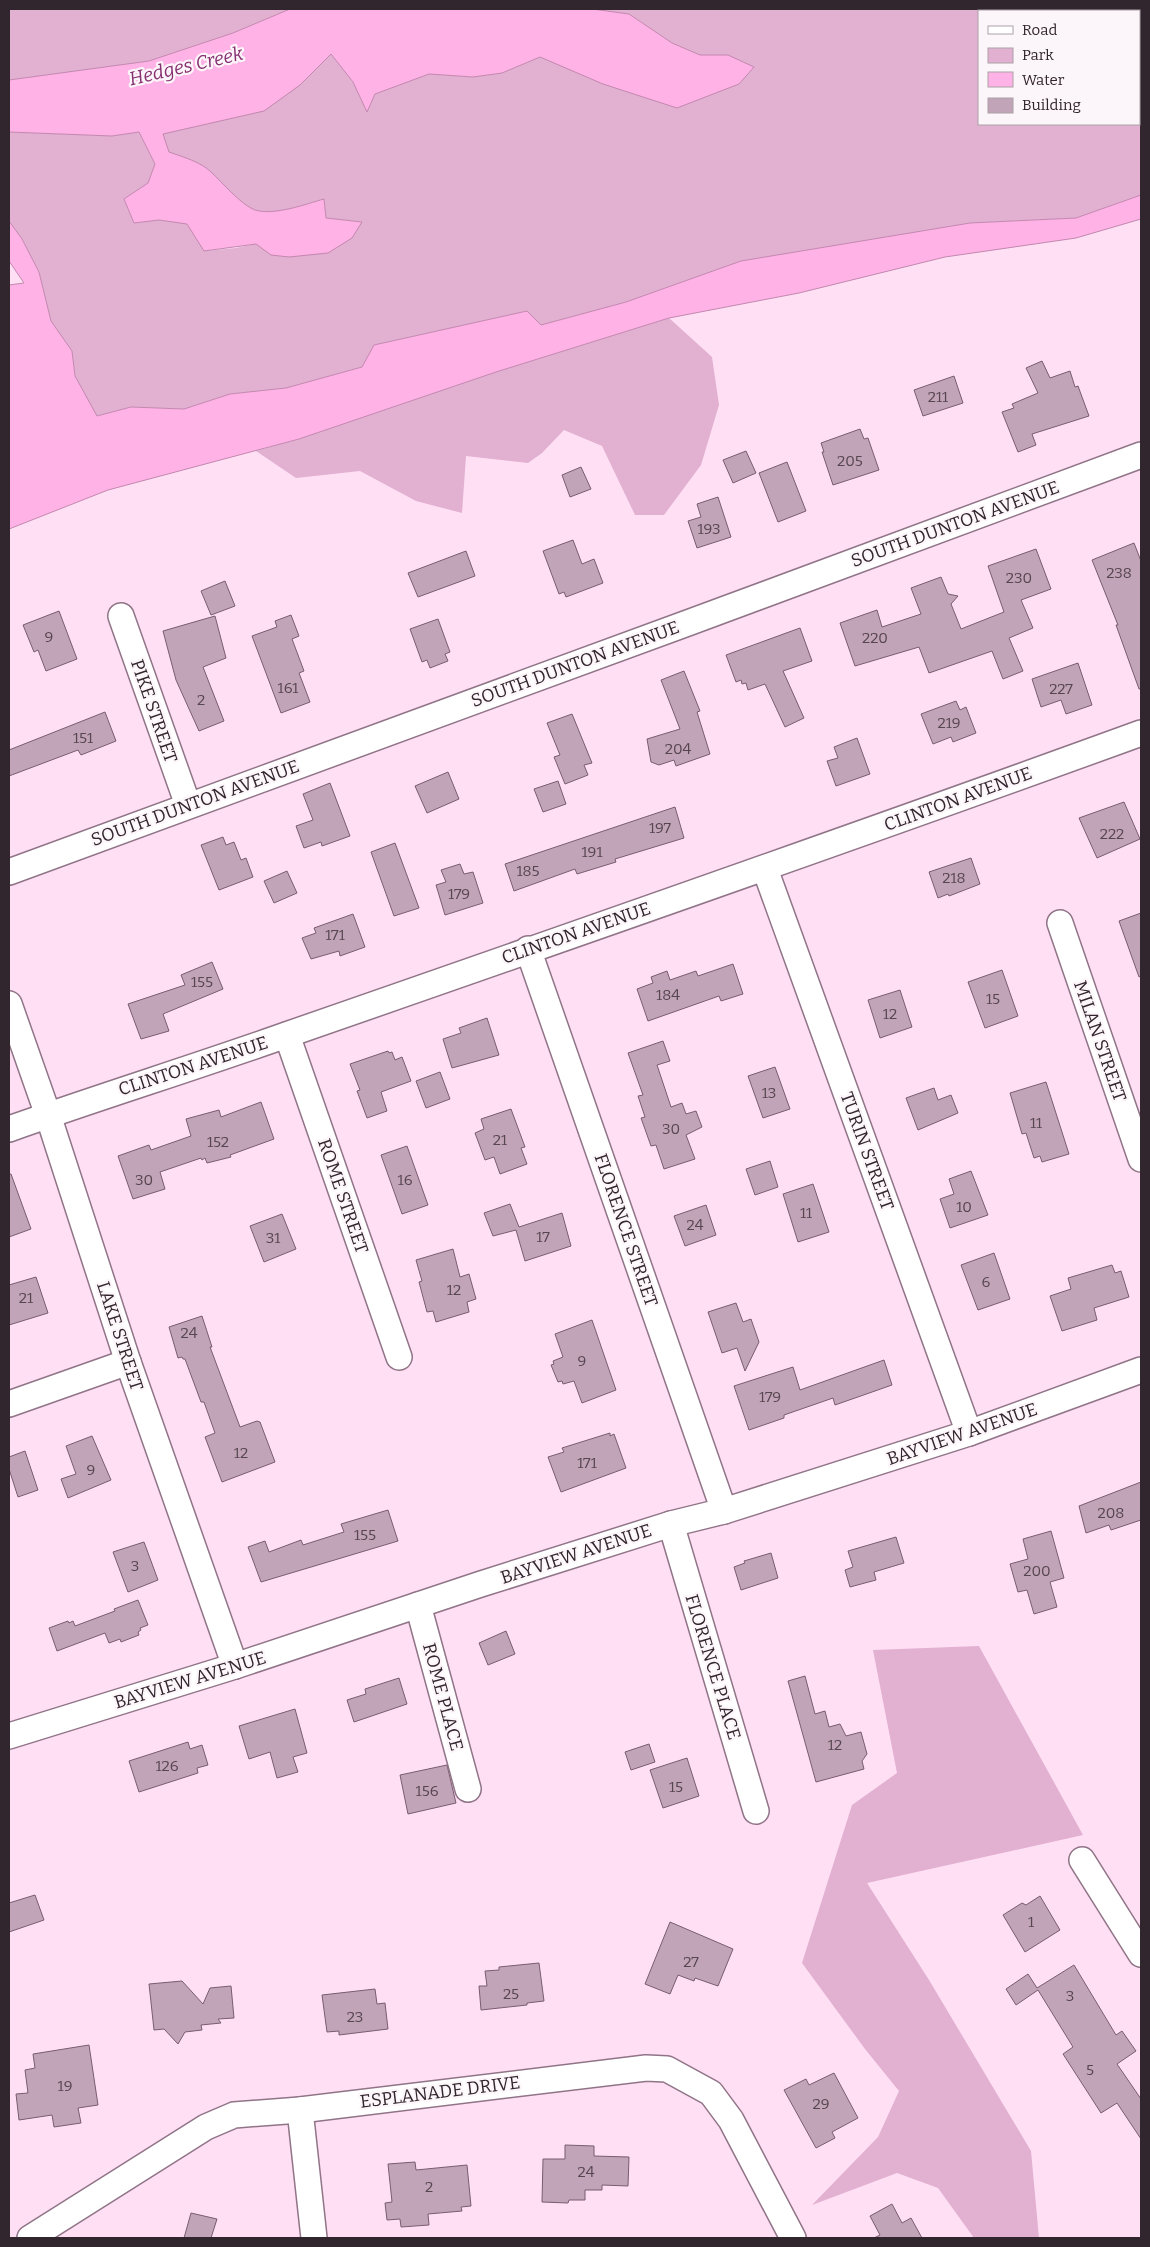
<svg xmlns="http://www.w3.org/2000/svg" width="1150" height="2247" font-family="Bitter,serif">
	<rect width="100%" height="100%" fill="#ffdff4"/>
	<g fill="#e2b0d1" fill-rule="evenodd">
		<path d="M9,9H290L233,33L149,61L9,80Z"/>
		<path d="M581,9H1141V195L1076,218L970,223L741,261L626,302L541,325L527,311L374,345L362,367L286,388L230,394L184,409L131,407L96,416L75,376L72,351L51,321L39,272L22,239L9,221V132L112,136L139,132L155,164L148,183L124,199L134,223L159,220L187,224L205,251L236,248L362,222L326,218L324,199C306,204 273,217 255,210C241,205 222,183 211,172C200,162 183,157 169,152L162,134L206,123L300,85L331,54L353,82L367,112L375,94L429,74L473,77L502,73L540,57L559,64L728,55H700L672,43L629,14ZM979,11H1139V124H979Z"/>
		<path d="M669,318L712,357L719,405L701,465L664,515H635L602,446L564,430L542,453L528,463L466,456L462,513L416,501L360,471L296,478L256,451L299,439L496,372Z"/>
		<path d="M979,1646L1083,1835L867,1883L929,1980L1031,2151L1039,2238H974L938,2188L897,2173L812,2205L878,2137L899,2091L865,2049L802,1963L852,1805L897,1773L873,1650Z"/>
	</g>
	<g fill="#ffb2e6" stroke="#c288af">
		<path d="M290,9H592L629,14L672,43L700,55H728L754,67L739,84L677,108L603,84L540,57L502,73L473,77L429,74L375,94L367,112L353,82L331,54L300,85L264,111L163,134L169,152C183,157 201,162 211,172C222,182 241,205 255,210C274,216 306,204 324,199L326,218L362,222L352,238L328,253L289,257L271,255L256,244L204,251L187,224L159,220L134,223L124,199L148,183L155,164L139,132L112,136L9,132V80L149,61L233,33Z"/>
		<path d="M1141,195V219L1076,238L945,257L799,293L669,318L496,372L299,439L108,490L9,529V285L24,283L9,261V221L22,239L39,272L51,321L72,351L75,376L97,416L131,407L184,409L230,394L286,388L362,367L374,345L527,311L541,325L626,302L741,261L970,223L1076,218Z"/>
	</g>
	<g fill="#c2a4b8" stroke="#785d6f">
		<path d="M1042,361L1050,378L1070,371L1075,387L1078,386L1089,416L1032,434L1036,445L1018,452L1002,412L1014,408L1012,404L1038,393L1026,368Z"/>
		<path d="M954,376L963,403L923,416L914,390Z"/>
		<path d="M860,429L864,439L868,438L879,470L833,485L822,452H824L821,443Z"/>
		<path d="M746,451L756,473L733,483L723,460Z"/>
		<path d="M787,462L806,511L778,522L759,473Z"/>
		<path d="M581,467L591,489L570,497L562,475Z"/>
		<path d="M718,497L731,537L697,548L688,521L701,517L697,504Z"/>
		<path d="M573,540L582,564L594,559L603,583L566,597L564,592L559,594L543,551Z"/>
		<path d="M1134,543L1141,561V689H1139L1116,625H1118L1092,560Z"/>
		<path d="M1036,549L1051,589L1021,600L1033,628L1009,638L1023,671L1003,679L992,651L929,673L919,647L855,666L840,623L877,610L882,627L921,614L911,588L941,577L948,594L958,596L951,604L961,629L1004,612L988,566Z"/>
		<path d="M466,551L475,576L418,597L408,573Z"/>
		<path d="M225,581L235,606L211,615L201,591Z"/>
		<path d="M59,611L77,659L46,671L38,650L34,652L23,625Z"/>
		<path d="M291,615L299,636L292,639L304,671L299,673L310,702L281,713L252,636L277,627L275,621Z"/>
		<path d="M215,616L226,658L203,667L224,721L199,731L176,680L163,631Z"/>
		<path d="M438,619L450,652L445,654L448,661L430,668L427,660L422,662L410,629Z"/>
		<path d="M800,628L812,661L783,671L804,718L785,727L765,684L748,690L746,683L742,684L741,680L736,682L726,655Z"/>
		<path d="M1078,663L1092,705L1066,714L1061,700L1041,707L1032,679Z"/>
		<path d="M684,671L700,711L697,712L710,754L676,766L674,760L659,765L651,762L647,739L680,729L661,680Z"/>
		<path d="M956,701L960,710L966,707L976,733L953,742L951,737L933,744L921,714Z"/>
		<path d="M105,712L116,741L81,755L78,750L9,776V750Z"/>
		<path d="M572,714L592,763L584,765L588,775L565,784L554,757L560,755L547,723Z"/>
		<path d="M857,738L870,774L836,786L827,761L838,758L834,747Z"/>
		<path d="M448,772L459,799L427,813L415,786Z"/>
		<path d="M558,781L566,804L543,812L534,789Z"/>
		<path d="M330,783L350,836L322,846L321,842L304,848L296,826L313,820L303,794Z"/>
		<path d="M1124,802L1140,839L1097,858L1079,818Z"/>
		<path d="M675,807L684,838L615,859L616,862L577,874L575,869L514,891L505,864Z"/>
		<path d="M223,837L226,845L234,842L241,860L246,858L253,877L219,890L201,845Z"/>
		<path d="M395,843L419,908L394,916L371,852Z"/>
		<path d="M971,858L980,884L949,896L948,894L938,898L929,872Z"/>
		<path d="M460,864L464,874L473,872L483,903L445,915L436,885L446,882L441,870Z"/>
		<path d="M287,871L297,893L274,903L264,881Z"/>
		<path d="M1141,913V976L1139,977L1119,921Z"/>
		<path d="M353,914L365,947L340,956L339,951L311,959L302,938L316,933L314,928Z"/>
		<path d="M212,962L223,989L163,1014L169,1031L141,1039L128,1004L185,985L181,975Z"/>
		<path d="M733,964L743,994L721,1001L719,996L648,1021L637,989L653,983L651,977L667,971L670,980L696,971L698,976Z"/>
		<path d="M1002,970L1018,1016L985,1028L968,982Z"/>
		<path d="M900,990L912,1027L880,1038L868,1000Z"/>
		<path d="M487,1018L499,1055L452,1068L443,1039L461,1033L459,1028Z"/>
		<path d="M663,1041L670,1061L657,1065L671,1107L682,1103L686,1114L696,1111L702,1127L686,1135L695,1159L664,1169L656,1145L651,1146L641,1118L645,1117L638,1096L643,1095L628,1053Z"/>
		<path d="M388,1051L389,1053L392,1052L395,1060L402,1057L411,1081L381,1092L387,1111L367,1118L357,1091L360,1090L350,1064Z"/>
		<path d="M775,1067L790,1109L763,1118L748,1076Z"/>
		<path d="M440,1072L450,1099L426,1108L416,1081Z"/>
		<path d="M1046,1082L1069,1154L1042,1162L1040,1156L1034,1158L1026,1133L1022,1134L1010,1093Z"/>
		<path d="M934,1088L938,1100L951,1095L958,1113L918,1130L906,1098Z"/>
		<path d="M261,1102L274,1139L230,1155L231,1157L207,1163L205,1158L202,1160L201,1158L160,1172L165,1189L133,1199L118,1156L149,1145L151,1150L191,1136L186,1119L219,1110L221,1117Z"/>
		<path d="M511,1109L525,1147L521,1148L527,1164L500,1174L494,1157L485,1160L475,1133L484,1129L481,1119Z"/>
		<path d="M407,1146L428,1205L402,1214L381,1155Z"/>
		<path d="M770,1161L778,1187L755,1195L746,1169Z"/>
		<path d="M971,1171L988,1215L950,1228L940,1199L954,1194L949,1179Z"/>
		<path d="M9,1174H11L31,1229L9,1237Z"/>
		<path d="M813,1184L829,1232L798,1242L783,1194Z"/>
		<path d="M510,1204L519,1227L562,1213L571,1246L525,1261L516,1230L493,1236L484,1213Z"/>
		<path d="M706,1205L716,1235L685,1246L674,1216Z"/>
		<path d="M282,1214L296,1249L264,1262L250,1226Z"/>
		<path d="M453,1249L460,1277L469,1274L476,1299L467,1302L469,1312L436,1322L433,1311L427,1312L419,1282L422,1281L416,1260Z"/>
		<path d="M994,1253L1010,1299L978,1310L961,1265Z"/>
		<path d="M1112,1265L1115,1273L1121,1271L1129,1297L1094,1308L1097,1320L1062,1331L1050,1296L1071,1289L1068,1278Z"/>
		<path d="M36,1277L48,1313L9,1325V1285Z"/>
		<path d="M736,1303L743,1322L751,1319L759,1342L745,1371L737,1348L722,1353L708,1312Z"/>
		<path d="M202,1316L212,1347H210L240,1427L257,1421L260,1422L275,1462L222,1482L205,1437L215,1433L204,1402H201L185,1359H183L182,1357L178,1358L169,1327Z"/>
		<path d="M592,1320L616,1390L582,1403L574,1381L563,1384L562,1381L558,1382L551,1365L554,1364L553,1361L563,1357L555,1334Z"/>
		<path d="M884,1360L892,1385L835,1405L833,1398L784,1415V1418L749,1430L734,1386L793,1367L800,1390Z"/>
		<path d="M610,1433V1436L614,1434L626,1468L561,1492L548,1457L564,1452L562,1448Z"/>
		<path d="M92,1436L111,1480L68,1498L61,1479L76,1474L66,1446Z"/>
		<path d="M25,1451L38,1490L18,1497L9,1469V1457Z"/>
		<path d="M1141,1482V1520L1111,1530L1109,1525L1086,1533L1079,1506Z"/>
		<path d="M388,1510L398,1541L261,1582L248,1547L265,1541L269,1552L301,1540L303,1545L344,1532L341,1524Z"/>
		<path d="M1051,1531L1064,1578L1050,1582L1057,1607L1034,1614L1027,1590L1018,1592L1010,1564L1028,1559L1023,1539Z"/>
		<path d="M896,1537L904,1563L874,1572L876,1580L850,1587L845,1570L853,1567L848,1551Z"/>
		<path d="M144,1542L158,1580L128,1592L113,1552Z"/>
		<path d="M771,1553L778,1578L741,1590L734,1567L745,1563L744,1561Z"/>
		<path d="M138,1600L148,1625L140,1628L141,1630L138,1632L139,1635L121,1642L120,1639L109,1643L105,1633L57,1651L49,1628L68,1621L69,1623L73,1621L75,1626L115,1611L114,1609Z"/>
		<path d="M506,1631L515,1654L488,1665L479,1643Z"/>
		<path d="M805,1676L815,1714L825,1711L829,1727L840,1724L846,1736L861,1732L867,1754L862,1761L864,1769L816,1782L788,1681Z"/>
		<path d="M399,1678L407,1704L354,1722L347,1700L366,1694L365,1689Z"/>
		<path d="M295,1709L307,1753L293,1757L298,1772L277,1778L270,1752L249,1759L239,1726Z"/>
		<path d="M188,1742L190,1749L202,1745L208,1765L197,1768L198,1773L139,1792L129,1761Z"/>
		<path d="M649,1744L655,1762L631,1770L625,1752Z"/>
		<path d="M687,1758L699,1796L663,1808L650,1770Z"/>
		<path d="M447,1765L456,1803L408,1814L400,1775Z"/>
		<path d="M35,1895L44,1920L9,1932V1903Z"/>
		<path d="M1040,1896L1060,1930L1025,1952L1003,1915L1022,1903L1026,1905Z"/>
		<path d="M670,1922L733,1949L718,1986L695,1978L694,1981L678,1975L670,1994L645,1984Z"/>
		<path d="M539,1963L544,2001L527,2003V2005L481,2010L479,1986H487L485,1971L499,1970V1967Z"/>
		<path d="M1074,1965L1116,2035L1122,2031L1136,2051L1117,2064L1141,2099V2139L1117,2103L1101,2113L1063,2054L1073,2047L1038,1990L1016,2005L1006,1989L1028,1974L1037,1988Z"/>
		<path d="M182,1981L203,2004L210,1988L231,1986L234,2018L218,2019L221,2023L201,2025L202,2030L185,2032L178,2044L164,2029L154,2030L149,1984Z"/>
		<path d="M375,1989L377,2004L385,2003L388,2029L339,2035V2031L327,2032L322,1995Z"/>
		<path d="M89,2045L98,2105L78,2108L81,2123L54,2127L52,2115L19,2120L16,2094L28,2093L25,2070L35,2068L33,2054Z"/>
		<path d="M834,2073L858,2118L832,2132L835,2138L816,2148L784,2090L806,2079L809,2085Z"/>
		<path d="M565,2145L594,2146V2156L629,2157L628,2186L602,2185V2190H585V2200H569L568,2203L542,2202L543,2159H565Z"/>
		<path d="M415,2162L416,2170L467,2165L471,2206L461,2207L462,2211L428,2214L429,2225L401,2227L400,2219L387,2220L385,2203L392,2202L388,2164Z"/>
		<path d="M892,2204L902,2223L911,2218L922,2238H874L880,2235L870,2216Z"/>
		<path d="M191,2213L217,2219L211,2238H184Z"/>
	</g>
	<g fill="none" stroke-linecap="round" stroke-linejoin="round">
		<defs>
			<g id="minor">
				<path d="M121,616L188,805"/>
				<path d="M765,869L969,1433"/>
				<path d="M9,872L685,624L1141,455"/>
				<path d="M1060,923L1141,1159"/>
				<path d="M528,949L724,1511"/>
				<path d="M9,1004L48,1115L128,1362L235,1666"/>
				<path d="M287,1035L399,1357"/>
				<path d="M9,1129C102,1096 196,1067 289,1034C574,935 858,836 1141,733"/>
				<path d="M9,1404L128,1362"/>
				<path d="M671,1524L756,1811"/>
				<path d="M418,1605L468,1789"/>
				<path d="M9,1736L235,1666L481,1584L671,1524L724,1511L969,1433L1141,1370"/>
				<path d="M1082,1860L1141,1954"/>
				<path d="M300,2110L314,2238"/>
				<path d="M30,2238L206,2127L234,2115L300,2110L646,2068L667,2069L711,2093L731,2120L793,2238"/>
			</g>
		</defs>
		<use href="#minor" stroke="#907487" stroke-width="28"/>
		<use href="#minor" stroke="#fff" stroke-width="25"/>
	</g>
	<g text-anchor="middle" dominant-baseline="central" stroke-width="4.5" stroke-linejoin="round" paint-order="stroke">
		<g font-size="15" fill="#564650">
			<text x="938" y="397">211</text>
			<text x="850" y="461">205</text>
			<text x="709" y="529">193</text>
			<text x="1119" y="573">238</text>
			<text x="1019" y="578">230</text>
			<text x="49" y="637">9</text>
			<text x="875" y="638">220</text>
			<text x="288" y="688">161</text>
			<text x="1061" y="689">227</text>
			<text x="201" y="700">2</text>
			<text x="949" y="723">219</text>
			<text x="83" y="738">151</text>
			<text x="678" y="749">204</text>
			<text x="660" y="828">197</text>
			<text x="1112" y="834">222</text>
			<text x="592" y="852">191</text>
			<text x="528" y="871">185</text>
			<text x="954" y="878">218</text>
			<text x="459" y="894">179</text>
			<text x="335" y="935">171</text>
			<text x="202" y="982">155</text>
			<text x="668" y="995">184</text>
			<text x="993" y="999">15</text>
			<text x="890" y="1014">12</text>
			<text x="769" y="1093">13</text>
			<text x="1036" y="1123">11</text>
			<text x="671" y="1129">30</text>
			<text x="500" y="1140">21</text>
			<text x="218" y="1142">152</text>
			<text x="144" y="1180">30</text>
			<text x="405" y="1180">16</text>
			<text x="964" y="1207">10</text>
			<text x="806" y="1213">11</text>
			<text x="695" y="1225">24</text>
			<text x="543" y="1237">17</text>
			<text x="273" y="1238">31</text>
			<text x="986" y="1282">6</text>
			<text x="454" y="1290">12</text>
			<text x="26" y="1298">21</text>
			<text x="189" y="1333">24</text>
			<text x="582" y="1361">9</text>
			<text x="770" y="1397">179</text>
			<text x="241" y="1453">12</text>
			<text x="587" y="1463">171</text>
			<text x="91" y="1470">9</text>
			<text x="1111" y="1513">208</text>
			<text x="365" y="1535">155</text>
			<text x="135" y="1566">3</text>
			<text x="1037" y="1571">200</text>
			<text x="835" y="1745">12</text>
			<text x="167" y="1766">126</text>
			<text x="676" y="1787">15</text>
			<text x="427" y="1791">156</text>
			<text x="1031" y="1922">1</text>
			<text x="691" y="1962">27</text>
			<text x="511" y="1994">25</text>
			<text x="1070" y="1996">3</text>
			<text x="355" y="2017">23</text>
			<text x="1090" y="2070">5</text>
			<text x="65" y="2086">19</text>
			<text x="821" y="2104">29</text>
			<text x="586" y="2172">24</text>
			<text x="429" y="2187">2</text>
		</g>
		<g font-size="18" fill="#32262e" stroke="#fcf5f9">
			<text transform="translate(955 524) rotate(-20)">SOUTH DUNTON AVENUE</text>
			<text transform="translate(575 664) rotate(-20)">SOUTH DUNTON AVENUE</text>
			<text transform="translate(154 711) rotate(71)">PIKE STREET</text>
			<text transform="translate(958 799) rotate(-20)">CLINTON AVENUE</text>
			<text transform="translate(195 803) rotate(-20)">SOUTH DUNTON AVENUE</text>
			<text transform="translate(576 933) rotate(-19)">CLINTON AVENUE</text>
			<text transform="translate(1100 1041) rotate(71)">MILAN STREET</text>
			<text transform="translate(193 1066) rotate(-18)">CLINTON AVENUE</text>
			<text transform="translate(867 1151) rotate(70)">TURIN STREET</text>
			<text transform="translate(343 1196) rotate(71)">ROME STREET</text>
			<text transform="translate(626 1230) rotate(71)">FLORENCE STREET</text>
			<text transform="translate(120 1336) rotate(72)">LAKE STREET</text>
			<text transform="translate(962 1434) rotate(-19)">BAYVIEW AVENUE</text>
			<text transform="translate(576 1554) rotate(-18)">BAYVIEW AVENUE</text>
			<text transform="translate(713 1667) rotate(73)">FLORENCE PLACE</text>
			<text transform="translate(190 1680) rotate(-17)">BAYVIEW AVENUE</text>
			<text transform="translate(443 1697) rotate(75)">ROME PLACE</text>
			<text transform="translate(440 2092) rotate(-7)">ESPLANADE DRIVE</text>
		</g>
		<g font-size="19" font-style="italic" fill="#863070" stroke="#fcf5f9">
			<text transform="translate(186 66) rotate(-13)">Hedges Creek</text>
		</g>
	</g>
	<rect width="1150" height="2247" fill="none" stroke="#32262e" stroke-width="20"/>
	<rect x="978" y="10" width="162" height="115" fill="#fcf5f9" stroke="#aba2a8"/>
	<rect x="988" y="26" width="25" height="8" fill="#ffffff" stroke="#aba2a8"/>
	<text x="1022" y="35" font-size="15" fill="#32262e">Road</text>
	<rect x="988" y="48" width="25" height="15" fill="#e2b0d1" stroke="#aba2a8"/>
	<text x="1022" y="60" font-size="15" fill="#32262e">Park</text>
	<rect x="988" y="72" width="25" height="15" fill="#ffb2e6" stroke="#aba2a8"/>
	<text x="1022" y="85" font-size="15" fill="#32262e">Water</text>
	<rect x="988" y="98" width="25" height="15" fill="#c2a4b8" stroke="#aba2a8"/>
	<text x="1022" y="110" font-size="15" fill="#32262e">Building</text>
</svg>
